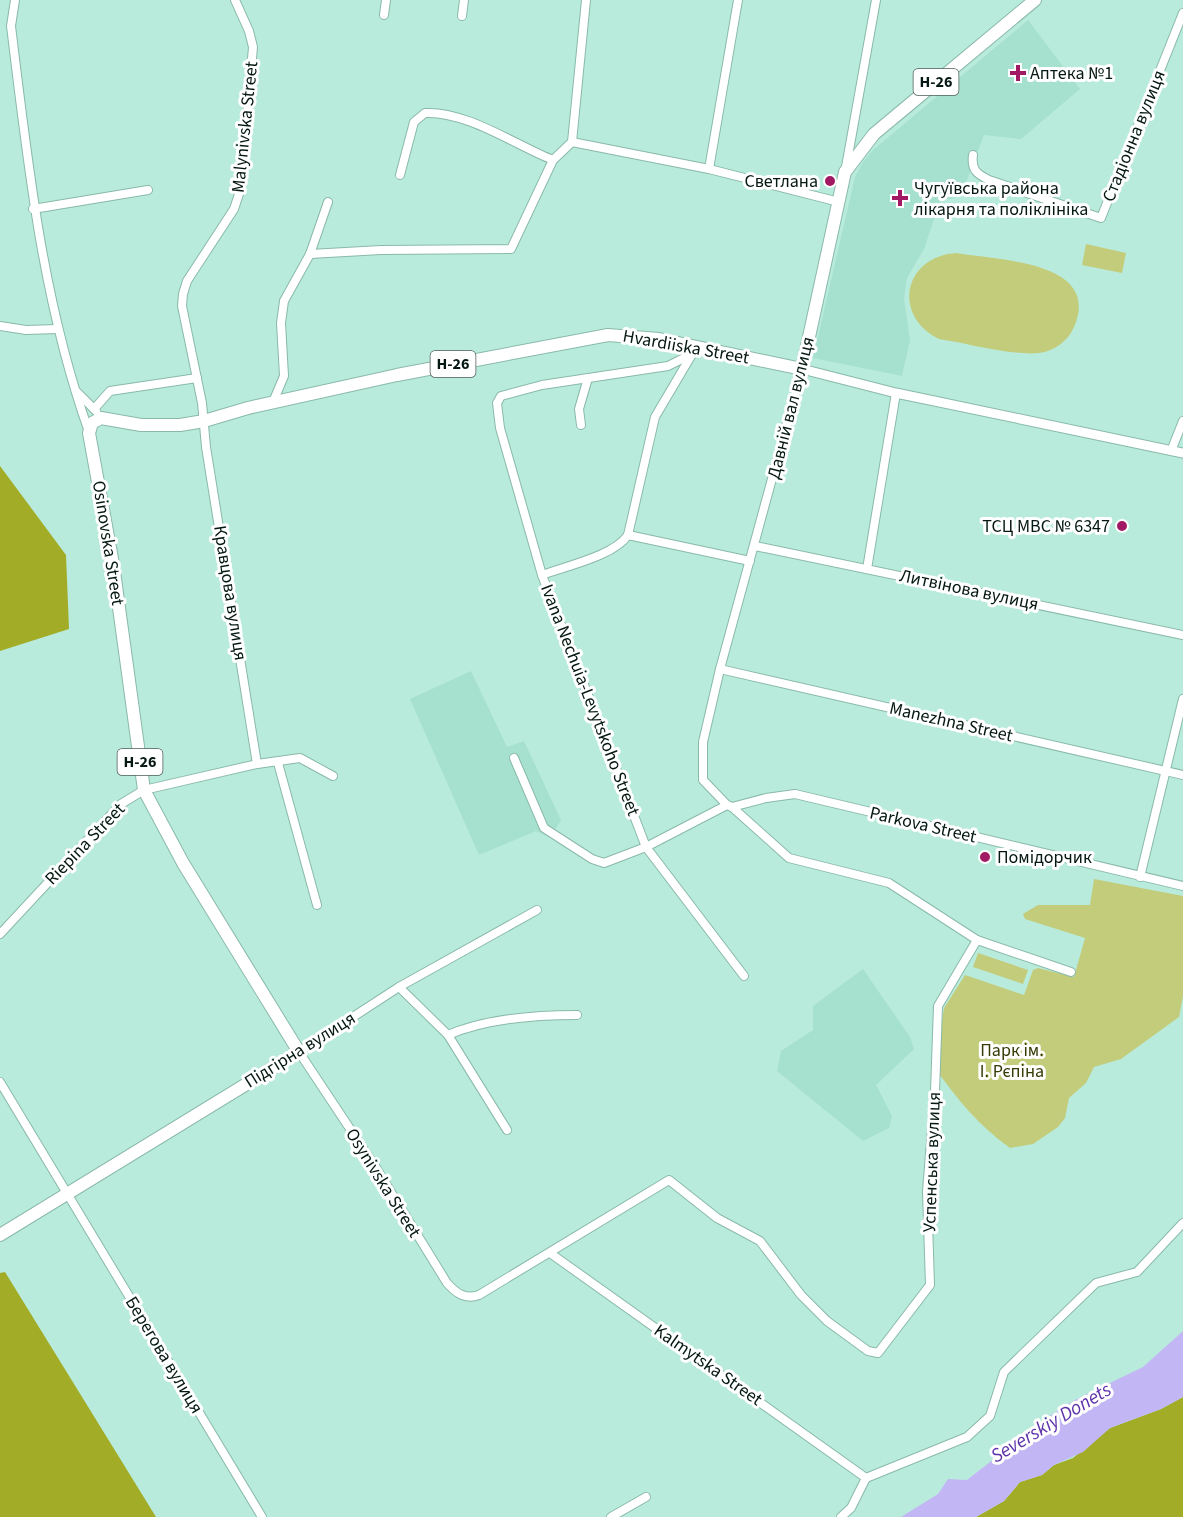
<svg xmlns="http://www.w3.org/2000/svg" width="1183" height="1517" font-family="'Source Sans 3',sans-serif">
	<rect width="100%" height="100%" fill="#b9ebdc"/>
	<g fill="#a6e0ce">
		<path d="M1028,20L1080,89L1021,139L984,135L961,196L940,201L924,249L907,278L904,299L910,340L902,376L813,358L855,177L863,162L873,150Z"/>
		<path d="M471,671L507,747L524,741L561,820L550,838L536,831L479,855L410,699Z"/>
		<path d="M863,969L910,1037L914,1049L876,1085L892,1116L889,1128L863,1141L777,1071L781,1051L813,1030V1006Z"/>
	</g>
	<g fill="#c3cc7b">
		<path d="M1086,244L1126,253L1122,273L1082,265Z"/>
		<path d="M956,253C994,260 1103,260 1074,327C1068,341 1055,351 1039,353C1013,356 966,343 939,339C892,316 903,257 956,253Z"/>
		<path d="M1094,879L1183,896V996L1179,1017L1121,1059L1094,1067L1086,1083L1069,1098L1065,1118L1058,1127L1033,1144L1010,1148C979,1126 957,1099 935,1068L944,1008L965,975L1024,995L1033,970L1038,968L1074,977L1085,938L1025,919L1023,914L1038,905H1090Z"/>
		<path d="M978,953L1028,970L1023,984L973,967Z"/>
	</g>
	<g fill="#a2ac27">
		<path d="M0,466L66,555L69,629L0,651Z"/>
		<path d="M5,1272L156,1517H0V1273Z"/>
		<path d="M1183,1397V1517H976L1004,1501L1020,1482L1042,1475L1054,1465L1073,1458L1110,1428L1161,1409Z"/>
	</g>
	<path fill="#c3b6f5" d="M1183,1331V1397L1161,1409L1110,1428L1083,1452L1054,1465L1042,1475L1020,1482L1004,1501L976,1517H901L938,1494L948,1479L967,1480L1048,1417L1075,1400L1143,1367Z"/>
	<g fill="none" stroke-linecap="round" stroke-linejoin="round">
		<defs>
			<g id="minor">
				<path d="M15,0L11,26C28,164 42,300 89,432"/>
				<path d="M235,0L249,31L253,47L241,188L234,209L187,281L183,294L182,306L202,403L206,447L257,764"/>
				<path d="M384,15L386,0"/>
				<path d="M462,16L464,0"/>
				<path d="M572,142L709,169L839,202"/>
				<path d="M973,155C971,170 977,174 989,180L1101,218L1183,13"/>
				<path d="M846,167L876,0"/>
				<path d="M709,169L738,0"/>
				<path d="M400,175L414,122L425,113C467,111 515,145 553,160"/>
				<path d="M33,209L148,190"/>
				<path d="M310,254L381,250L511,249L553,160L572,142L586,0"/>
				<path d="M0,326L26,330L57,329"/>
				<path d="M692,354L668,366L542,385L501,396L497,403L500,428L542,575L646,847L744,976"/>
				<path d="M802,369L720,669L703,742V780L727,805L732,807L789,858L889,883L977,940L1071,972"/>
				<path d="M77,392L96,411"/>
				<path d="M273,402L284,376L281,323L284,301L310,254L328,202"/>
				<path d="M94,409L110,391L197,378"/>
				<path d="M581,425L579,409L588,378"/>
				<path d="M1171,451L1183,421"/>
				<path d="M628,535L750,561"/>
				<path d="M755,546L1183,635"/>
				<path d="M867,569L896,393"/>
				<path d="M542,575C566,566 614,556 628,535L655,417L691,356"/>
				<path d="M720,669L1183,775"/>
				<path d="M514,758L544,828L592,859L604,863L646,847L727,805"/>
				<path d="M278,763L317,905"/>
				<path d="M732,807L766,798L795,794L1183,886"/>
				<path d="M1140,877L1183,699"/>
				<path d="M537,910L399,987L299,1052L378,1171L447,1283C456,1293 465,1300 479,1295L669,1180L717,1218L760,1241L801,1295L827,1321L868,1351L878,1353L930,1285L927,1191L935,1092L938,1006L977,940"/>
				<path d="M0,934L121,804L144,790L257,764L300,758L333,776"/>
				<path d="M399,987L448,1035L507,1130"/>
				<path d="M448,1035C487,1018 535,1015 577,1015"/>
				<path d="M0,1082L262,1517"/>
				<path d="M550,1253L866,1478"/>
				<path d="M866,1478L967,1437L990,1416L1004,1372L1096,1283L1137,1272L1183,1223"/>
				<path d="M611,1517L646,1497"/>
				<path d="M841,1517L851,1508L866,1478"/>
			</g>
			<path id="tertiary" d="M802,369L896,393L1183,453"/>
			<path id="primary" d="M0,1235L299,1052L183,863L144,790L113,564L89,433L92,423L101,418L141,425H180L204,421L248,408L397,375L608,335L659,339L802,369L845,172L874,134L1035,0"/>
		</defs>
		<use href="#minor" stroke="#89b9aa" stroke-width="10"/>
		<use href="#tertiary" stroke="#89b9aa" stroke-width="11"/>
		<use href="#primary" stroke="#89b9aa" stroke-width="14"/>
		<use href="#minor" stroke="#fff" stroke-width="8"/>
		<use href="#tertiary" stroke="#fff" stroke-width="9"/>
		<use href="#primary" stroke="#fff" stroke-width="12"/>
	</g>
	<g fill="#a21963" stroke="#fff" stroke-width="2">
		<path d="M1015 64h6v6h6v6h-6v6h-6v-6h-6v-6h6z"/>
		<circle cx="830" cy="181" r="6"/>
		<path d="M897 189h6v6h6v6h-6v6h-6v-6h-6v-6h6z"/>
		<circle cx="1122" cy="526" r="6"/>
		<circle cx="985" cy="857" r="6"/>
	</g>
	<g text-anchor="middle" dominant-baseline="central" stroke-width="6" stroke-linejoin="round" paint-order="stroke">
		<g fill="#fff" stroke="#505d5a" stroke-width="1.5">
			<rect x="913.5" y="69" width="45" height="26" rx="4.5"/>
			<rect x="430.5" y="351" width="45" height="26" rx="4.5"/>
			<rect x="117.5" y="749" width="45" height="26" rx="4.5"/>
		</g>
		<g font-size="16" font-weight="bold" fill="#051813">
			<text x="936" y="82">Н-26</text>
			<text x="453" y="364">Н-26</text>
			<text x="140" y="762">Н-26</text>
		</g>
		<g font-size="18" fill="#051813" stroke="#fff" text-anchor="start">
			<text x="1030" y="73">Аптека №1</text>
			<text x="818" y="181" text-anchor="end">Светлана</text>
			<text x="914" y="188">Чугуївська района<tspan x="914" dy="21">лікарня та поліклініка</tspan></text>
			<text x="1110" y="526" text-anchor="end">ТСЦ МВС № 6347</text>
			<text x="997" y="857">Помідорчик</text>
		</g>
		<g font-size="18" fill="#051813" stroke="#fff">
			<text transform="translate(245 127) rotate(-84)">Malynivska Street</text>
			<text transform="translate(1134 136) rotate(-68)">Стадіонна вулиця</text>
			<text transform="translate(686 347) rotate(10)">Hvardiiska Street</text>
			<text transform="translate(791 408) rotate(-76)">Давній вал вулиця</text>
			<text transform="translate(108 543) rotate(81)">Osinovska Street</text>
			<text transform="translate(969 590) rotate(12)">Литвінова вулиця</text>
			<text transform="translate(230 593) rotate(81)">Кравцова вулиця</text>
			<text transform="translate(590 700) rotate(69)">Ivana Nechuia-Levytskoho Street</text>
			<text transform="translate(951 722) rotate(13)">Manezhna Street</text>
			<text transform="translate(923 825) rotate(13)">Parkova Street</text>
			<text transform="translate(85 844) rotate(-46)">Riepina Street</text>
			<text transform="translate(300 1050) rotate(-32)">Підгірна вулиця</text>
			<text transform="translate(932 1162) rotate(-88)">Успенська вулиця</text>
			<text transform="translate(383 1183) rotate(58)">Osynivska Street</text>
			<text transform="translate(164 1355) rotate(59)">Берегова вулиця</text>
			<text transform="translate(708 1365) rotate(35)">Kalmytska Street</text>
		</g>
		<g font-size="18" fill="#373b05" stroke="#fff">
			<text x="1012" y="1050">Парк ім.<tspan x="1012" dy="21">І. Рєпіна</tspan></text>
		</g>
		<g font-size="20" font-style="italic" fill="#5e34ab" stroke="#fff">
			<text transform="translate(1051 1423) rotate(-31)">Severskiy Donets</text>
		</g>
	</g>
</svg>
